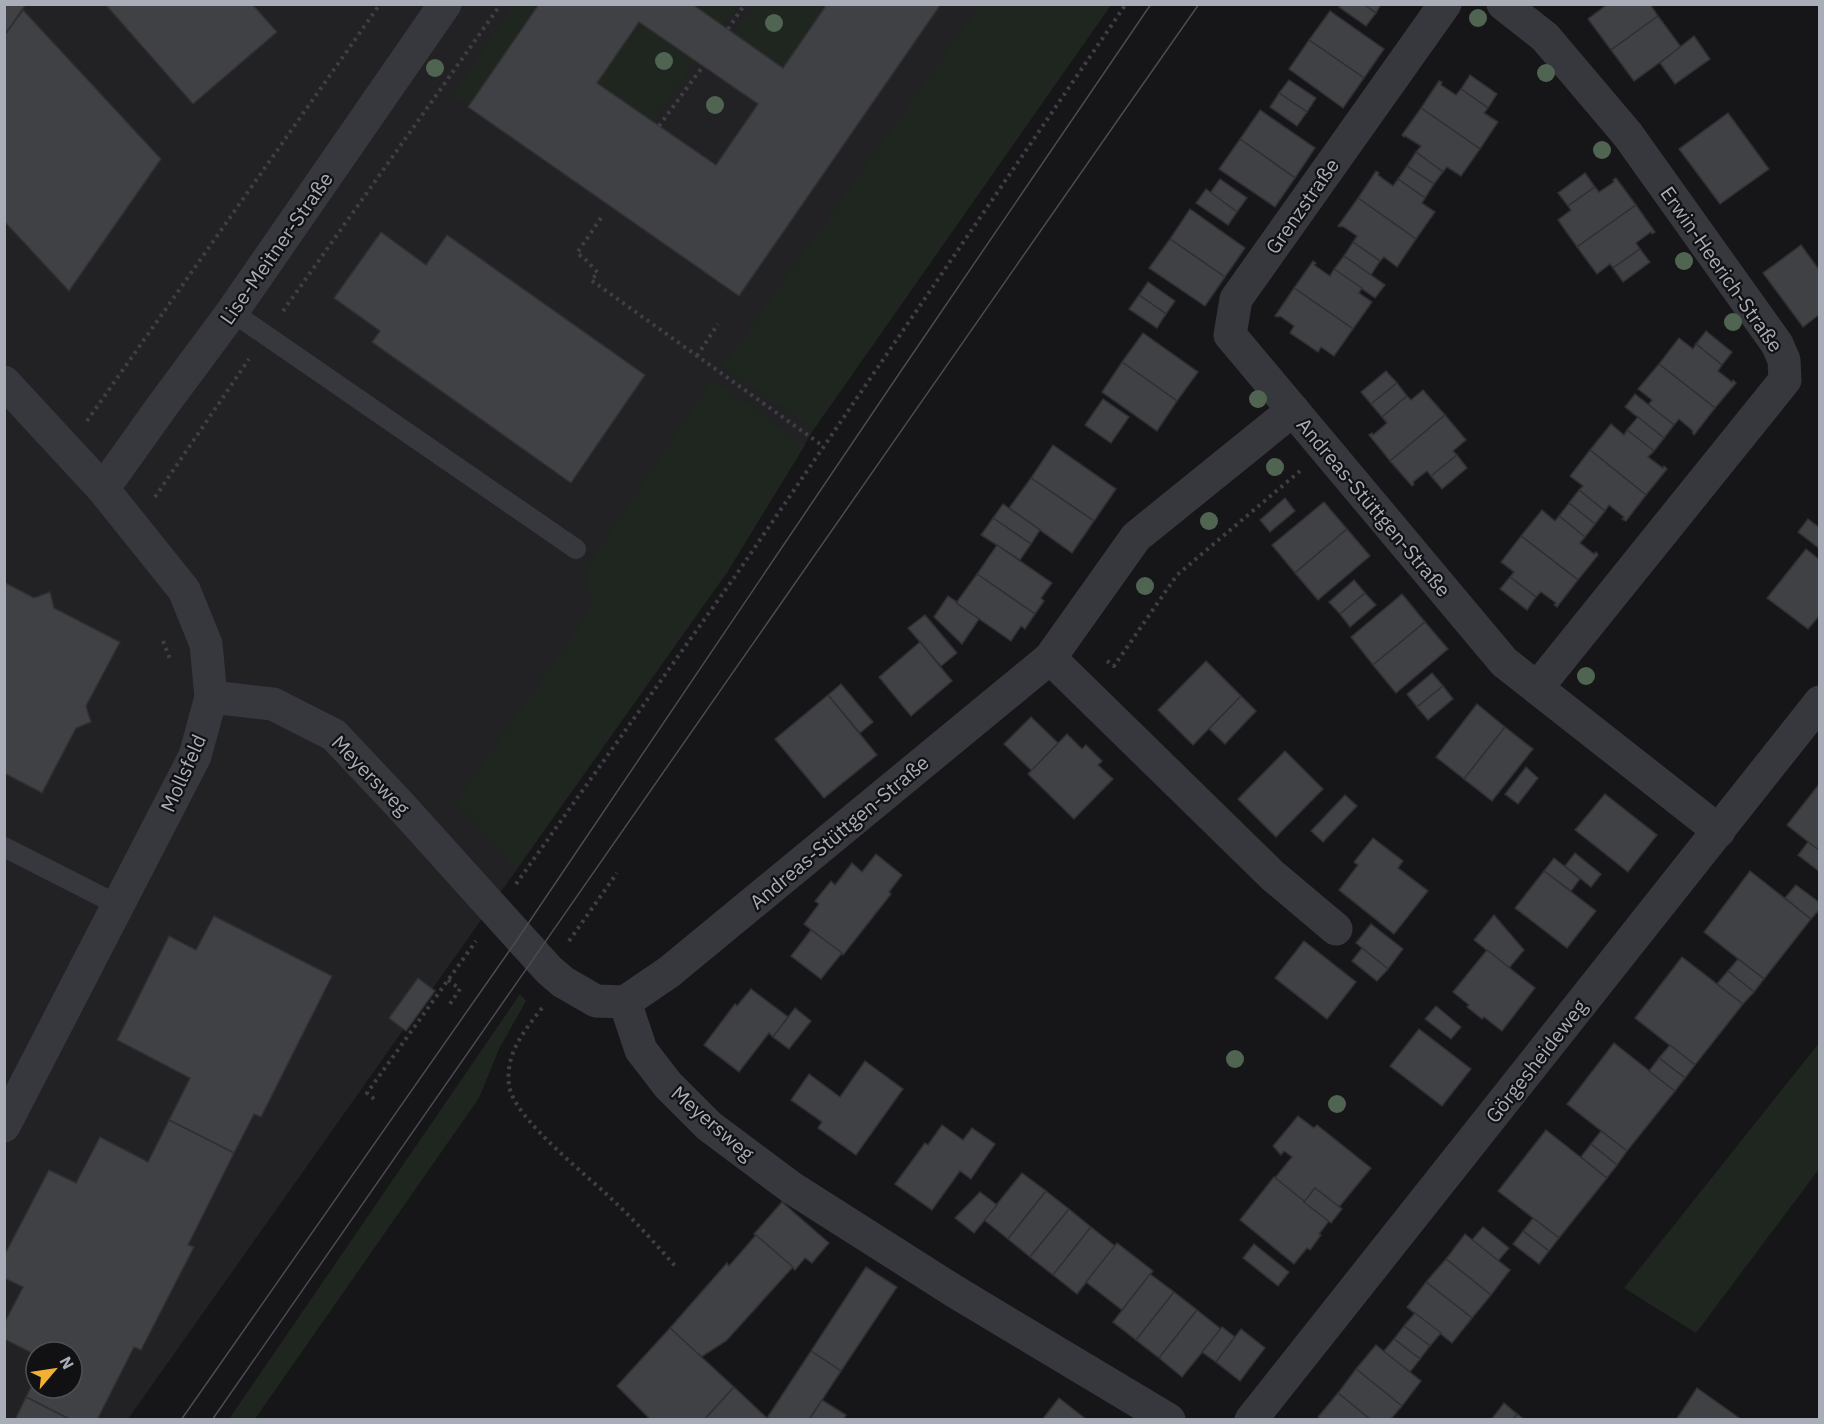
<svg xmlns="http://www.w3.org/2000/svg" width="1824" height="1424" font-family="'IBM Plex Sans',sans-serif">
	<rect width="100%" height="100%" fill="#161618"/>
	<path fill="#222225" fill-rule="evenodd" d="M5,5H1111L814,429L728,571L128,1419L5,1420ZM36,1352H72V1388H36Z"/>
	<g fill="#1e261f">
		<path d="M822,4L825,7L783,68L734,34L754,5Z"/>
		<path d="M513,5H539L468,107L453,95Z"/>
		<path d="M692,5H736L722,25Z"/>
		<path d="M980,5H1111L814,429L722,367Z"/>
		<path d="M639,22L695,61L653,122L597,83Z"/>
		<path d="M713,379L805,445L728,571L516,869L456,802L592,607L586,569Z"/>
		<path d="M520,994L526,1001L499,1049L479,1098L255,1419H229Z"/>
		<path d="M1819,1043V1169L1696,1333L1624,1288Z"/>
	</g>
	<g fill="#404145" stroke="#303034" stroke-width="1.5" fill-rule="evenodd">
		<path d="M4,4H26L4,36Z"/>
		<path d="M105,4H252L277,32L193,104Z"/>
		<path d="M539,4H692L783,68L825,7L822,4H941L739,296L468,107ZM639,22L758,104L716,165L597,83Z"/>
		<path d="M1341,4H1364L1376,13L1366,26L1339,7Z"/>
		<path d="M1364,4H1381L1376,13Z"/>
		<path d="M1608,4H1650L1658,16L1611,50L1588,19Z"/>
		<path d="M23,10L161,159L69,291L4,221V36Z"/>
		<path d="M1330,11L1384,49L1364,78L1309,40Z"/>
		<path d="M1658,16L1681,47L1634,81L1611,50Z"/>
		<path d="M1694,36L1710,59L1675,84L1660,63Z"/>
		<path d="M1309,40L1364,78L1343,108L1289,69Z"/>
		<path d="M1470,75L1497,94L1488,108L1461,89Z"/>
		<path d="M1289,80L1316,98L1307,112L1279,93Z"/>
		<path d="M1439,81L1442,82L1441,85L1456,95L1461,89L1488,108L1484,113L1498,122L1480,149L1421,108Z"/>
		<path d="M1279,93L1307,112L1297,126L1270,107Z"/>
		<path d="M1421,108L1480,149L1461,176L1447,167L1443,172L1416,152L1421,146L1405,136L1404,137L1402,135Z"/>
		<path d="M1260,110L1315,148L1295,178L1240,139Z"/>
		<path d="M1728,113L1769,169L1720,204L1679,149Z"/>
		<path d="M1240,139L1295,178L1275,207L1219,169Z"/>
		<path d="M1416,152L1443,172L1434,184L1407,166Z"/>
		<path d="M1407,166L1434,184L1425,198L1398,179Z"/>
		<path d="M1376,171L1379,173L1378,175L1393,186L1398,179L1425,198L1422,203L1435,212L1416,239L1358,198Z"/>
		<path d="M1585,173L1595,187L1568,206L1558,193Z"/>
		<path d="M1616,178L1636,205L1577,247L1558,220L1571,210L1568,206L1595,187L1599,192L1614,182L1613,180Z"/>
		<path d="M1220,179L1247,198L1237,212L1210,193Z"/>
		<path d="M1206,189L1237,212L1228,225L1196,203Z"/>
		<path d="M1358,198L1416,239L1397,267L1384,257L1380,261L1353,242L1357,236L1342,226L1341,227L1338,226Z"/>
		<path d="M1636,205L1655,232L1652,234L1651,232L1636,243L1640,249L1613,268L1610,264L1597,274L1577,247Z"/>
		<path d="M1190,209L1245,248L1225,277L1170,239Z"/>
		<path d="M381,232L426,265L447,235L645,375L571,483L372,342L380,331L334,298Z"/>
		<path d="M1170,239L1225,277L1205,306L1149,268Z"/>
		<path d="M1353,242L1380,261L1371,275L1344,256Z"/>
		<path d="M1801,245L1820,271V314L1803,327L1763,273Z"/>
		<path d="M1640,249L1650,262L1623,282L1613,268Z"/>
		<path d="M1344,256L1385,285L1375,298L1334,269Z"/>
		<path d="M1313,261L1316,263L1314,265L1330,276L1334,269L1362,288L1359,293L1372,302L1353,329L1294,288Z"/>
		<path d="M1148,282L1175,301L1166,314L1139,295Z"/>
		<path d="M1294,288L1353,329L1334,356L1321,347L1318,352L1290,333L1294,326L1280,316L1278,317L1275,316Z"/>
		<path d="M1139,295L1166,314L1157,328L1129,309Z"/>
		<path d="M1706,331L1732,352L1722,365L1696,344Z"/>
		<path d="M1143,333L1198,372L1177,401L1122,362Z"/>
		<path d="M1679,338L1693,349L1696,344L1722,365L1718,371L1732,382L1733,380L1736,383L1715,408L1659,364Z"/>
		<path d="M1122,362L1177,401L1157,431L1102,392Z"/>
		<path d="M1659,364L1715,408L1694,435L1692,432L1693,431L1679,419L1674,425L1648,405L1652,400L1638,389Z"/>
		<path d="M1386,371L1397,383L1371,404L1361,392Z"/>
		<path d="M1397,383L1407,396L1382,417L1371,404Z"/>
		<path d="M1423,390L1445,415L1390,461L1369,435L1372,433L1373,435L1387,423L1382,417L1407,396L1411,400Z"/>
		<path d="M1635,394L1674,425L1664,438L1625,407Z"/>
		<path d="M1103,399L1129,417L1111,443L1085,425Z"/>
		<path d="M1445,415L1466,440L1453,451L1457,455L1431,476L1427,471L1413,482L1414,484L1412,486L1390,461Z"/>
		<path d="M1638,417L1664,438L1654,451L1627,430Z"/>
		<path d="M1611,424L1624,435L1627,430L1654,451L1648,457L1663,468L1664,466L1667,469L1646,495L1590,450Z"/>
		<path d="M1053,445L1116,489L1094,521L1031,478Z"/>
		<path d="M1590,450L1646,495L1626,521L1622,519L1624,517L1609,505L1605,511L1579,490L1583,486L1570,476Z"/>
		<path d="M1457,455L1467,468L1442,489L1431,476Z"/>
		<path d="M1031,478L1094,521L1072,553L1009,508Z"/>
		<path d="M1579,490L1605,511L1595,524L1569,503Z"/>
		<path d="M1285,498L1295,511L1270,532L1260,520Z"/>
		<path d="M1324,502L1347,529L1295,573L1272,545Z"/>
		<path d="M1569,503L1595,524L1585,537L1559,516Z"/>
		<path d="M1003,504L1040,530L1031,544L993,518Z"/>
		<path d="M1542,510L1555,521L1559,516L1585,537L1580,543L1594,554L1596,552L1598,555L1578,580L1521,536Z"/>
		<path d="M993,518L1031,544L1020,560L981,535Z"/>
		<path d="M1808,519L1820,528V549L1798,532Z"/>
		<path d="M1347,529L1370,556L1318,600L1295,573Z"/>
		<path d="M1521,536L1578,580L1557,607L1554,605L1556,603L1541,592L1536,597L1510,577L1514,572L1501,562Z"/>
		<path d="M997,545L1052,583L1041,598L1044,601L1035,614L977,574Z"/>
		<path d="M1806,549L1820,560V615L1808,629L1767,598Z"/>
		<path d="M977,574L1035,614L1025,629L1021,626L1011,641L956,603Z"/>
		<path d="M1510,577L1536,597L1527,610L1500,589Z"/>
		<path d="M1354,580L1365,593L1340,614L1329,602Z"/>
		<path d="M4,582L34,598L50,592L54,608L120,642L86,706L91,722L76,728L42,793L4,773Z"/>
		<path d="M1365,593L1376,605L1350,627L1340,614Z"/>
		<path d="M1402,594L1425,622L1373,665L1351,637Z"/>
		<path d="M948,596L957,602L956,603L979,619L962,644L934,617Z"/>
		<path d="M925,615L957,653L941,666L908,628Z"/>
		<path d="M1425,622L1448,649L1396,693L1373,665Z"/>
		<path d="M920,642L952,681L911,716L879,677Z"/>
		<path d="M1206,661L1241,696L1193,745L1158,710Z"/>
		<path d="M1432,673L1443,686L1417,707L1407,694Z"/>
		<path d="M841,684L873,722L860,733L828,695Z"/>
		<path d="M1443,686L1453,699L1428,720L1417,707Z"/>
		<path d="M828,695L877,755L824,798L775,739Z"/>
		<path d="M1241,696L1256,711L1225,744L1209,729Z"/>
		<path d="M1477,704L1505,727L1464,779L1436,757Z"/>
		<path d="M1031,717L1058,743L1032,771L1004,744Z"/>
		<path d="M1505,727L1533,749L1492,801L1464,779Z"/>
		<path d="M1067,734L1082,749L1086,745L1102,761L1098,765L1113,779L1074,819L1028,774Z"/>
		<path d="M1285,751L1323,789L1276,837L1238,799Z"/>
		<path d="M1526,767L1538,778L1518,804L1505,794Z"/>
		<path d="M1820,783V851L1787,825Z"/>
		<path d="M1605,794L1657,835L1628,872L1575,830Z"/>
		<path d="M1345,795L1357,806L1323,842L1311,831Z"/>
		<path d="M1373,838L1403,861L1398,868L1428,891L1394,934L1339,890L1358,865L1354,862Z"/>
		<path d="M1808,842L1820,851V872L1798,855Z"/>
		<path d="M1575,853L1601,874L1591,887L1565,866Z"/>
		<path d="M876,854L902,875L889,892L891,894L843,955L804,924L819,904L815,901L831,881L835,885L852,863L862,872Z"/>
		<path d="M1554,858L1580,879L1571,891L1544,871Z"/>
		<path d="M1544,871L1596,911L1567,948L1515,908Z"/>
		<path d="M1750,871L1811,919L1764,979L1704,932Z"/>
		<path d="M1796,885L1820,903V909L1811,919L1785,898Z"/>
		<path d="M1494,915L1524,950L1509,968L1474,940Z"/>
		<path d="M214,916L332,976L261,1117L254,1114L234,1153L169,1120L190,1078L117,1040L169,936L196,950Z"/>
		<path d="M1371,924L1403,949L1388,969L1356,943Z"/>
		<path d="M811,930L842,953L821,979L791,956Z"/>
		<path d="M1304,941L1356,982L1327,1019L1275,978Z"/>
		<path d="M1362,948L1388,969L1377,981L1352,961Z"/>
		<path d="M1487,950L1535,988L1502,1031L1484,1017L1482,1019L1467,1007L1469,1005L1453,992Z"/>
		<path d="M1682,957L1743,1004L1695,1065L1635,1018Z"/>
		<path d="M1738,959L1764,979L1754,992L1728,971Z"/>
		<path d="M1728,971L1754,992L1743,1004L1717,984Z"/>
		<path d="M418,978L435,991L406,1031L389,1018Z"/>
		<path d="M751,989L788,1017L773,1037L769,1033L739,1072L704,1045L735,1004L737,1006Z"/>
		<path d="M1436,1006L1461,1027L1451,1039L1425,1019Z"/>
		<path d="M795,1008L811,1021L789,1049L773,1037Z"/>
		<path d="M1419,1029L1471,1069L1442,1106L1390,1066Z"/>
		<path d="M1614,1043L1675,1091L1627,1151L1567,1104Z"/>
		<path d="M1670,1045L1695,1065L1685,1078L1659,1058Z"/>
		<path d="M1659,1058L1685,1078L1675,1091L1649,1071Z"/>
		<path d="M865,1061L903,1089L856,1155L818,1128L822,1122L791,1100L809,1074L840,1097Z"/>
		<path d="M1298,1116L1314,1128L1317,1125L1371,1168L1339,1207L1315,1188L1304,1202L1275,1178L1292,1157L1284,1151L1281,1155L1273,1146Z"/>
		<path d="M169,1120L234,1153L188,1245L194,1247L141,1350L134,1347L97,1420H71L26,1397L36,1377V1388H72V1352H36V1355L4,1339V1324L23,1287L4,1278V1256L49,1170L76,1183L100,1137L148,1162Z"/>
		<path d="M942,1125L963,1140L972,1128L995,1144L971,1179L960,1171L932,1210L895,1184L925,1143L928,1145Z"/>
		<path d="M1546,1130L1607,1178L1559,1238L1498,1191Z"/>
		<path d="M1601,1131L1627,1151L1617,1165L1591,1144Z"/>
		<path d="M1591,1144L1617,1165L1607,1178L1581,1157Z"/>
		<path d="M1022,1173L1046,1191L1008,1239L984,1220Z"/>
		<path d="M1274,1177L1329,1221L1319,1234L1321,1235L1310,1250L1307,1248L1294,1264L1240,1220Z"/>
		<path d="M1315,1188L1342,1209L1331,1223L1304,1202Z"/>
		<path d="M1046,1191L1069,1209L1030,1257L1008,1239Z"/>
		<path d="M980,1192L997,1205L974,1233L955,1218Z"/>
		<path d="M782,1202L829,1243L812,1263L805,1258L795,1270L754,1234Z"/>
		<path d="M1069,1209L1091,1227L1053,1275L1030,1257Z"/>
		<path d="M1533,1218L1559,1238L1549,1251L1523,1231Z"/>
		<path d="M1091,1227L1115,1246L1077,1294L1053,1275Z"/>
		<path d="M1483,1227L1509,1248L1498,1261L1472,1240Z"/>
		<path d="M1523,1231L1549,1251L1539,1264L1513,1244Z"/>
		<path d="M1465,1234L1510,1270L1491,1295L1446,1259Z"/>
		<path d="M756,1235L793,1267L726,1341L701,1357L670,1328L727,1263L729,1266Z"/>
		<path d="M1117,1243L1153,1271L1122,1310L1086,1282Z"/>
		<path d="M1254,1244L1289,1272L1278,1286L1243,1258Z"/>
		<path d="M1446,1259L1491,1295L1472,1318L1426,1282Z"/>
		<path d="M866,1267L897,1287L841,1371L811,1351Z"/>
		<path d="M1150,1274L1174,1292L1136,1340L1113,1322Z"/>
		<path d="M1426,1282L1472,1318L1452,1343L1407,1307Z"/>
		<path d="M1174,1292L1197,1310L1159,1358L1136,1340Z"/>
		<path d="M1197,1310L1221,1329L1182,1377L1159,1358Z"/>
		<path d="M1415,1313L1441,1333L1430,1346L1404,1326Z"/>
		<path d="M1404,1326L1430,1346L1420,1359L1394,1339Z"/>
		<path d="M1222,1327L1235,1337L1216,1362L1202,1352Z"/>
		<path d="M670,1328L734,1387L704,1420H651L617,1386Z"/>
		<path d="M1241,1329L1265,1348L1240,1381L1216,1362Z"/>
		<path d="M1394,1339L1420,1359L1410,1372L1383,1352Z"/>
		<path d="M1376,1345L1421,1381L1402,1406L1356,1369Z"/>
		<path d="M811,1351L841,1371L809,1420H769L767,1418Z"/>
		<path d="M1356,1369L1402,1406L1390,1420H1371L1338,1393Z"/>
		<path d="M734,1387L767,1418L769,1420H704Z"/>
		<path d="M1697,1388L1742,1420H1676Z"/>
		<path d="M1338,1393L1371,1420H1321L1318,1417Z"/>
		<path d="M26,1397L71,1420H15Z"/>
		<path d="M1059,1398L1087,1420H1042Z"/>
		<path d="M822,1400L846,1415L843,1420H809Z"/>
		<path d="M1504,1403L1517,1414L1513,1420H1491Z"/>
		<path d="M1517,1414L1525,1420H1513Z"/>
	</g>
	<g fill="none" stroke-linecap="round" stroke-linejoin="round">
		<g stroke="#3d3f44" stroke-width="4" stroke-dasharray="3 4.5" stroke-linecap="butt">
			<path d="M728,29L745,4"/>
			<path d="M659,126L703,66"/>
			<path d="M601,218L577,253L587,261L598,273L591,280L823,446"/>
			<path d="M283,311L501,4"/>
			<path d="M697,356L718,324"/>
			<path d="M87,421L380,4"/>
			<path d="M155,497L249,359"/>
			<path d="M163,641L170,659"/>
			<path d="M1107,661L1114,666L1177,575L1300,471"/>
			<path d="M516,884L736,575L1126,4"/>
			<path d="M569,941L617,873"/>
			<path d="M448,980L460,989L450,1004"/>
			<path d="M542,1008C524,1031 505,1054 509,1085C513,1119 592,1179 618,1205C639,1225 658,1247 677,1268"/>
			<path d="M374,1099L367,1093L476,941"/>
		</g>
		<g stroke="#37383d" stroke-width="20">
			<path d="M232,312L576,549"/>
			<path d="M4,847L118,905"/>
		</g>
		<g stroke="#37383d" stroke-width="33">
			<path d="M1445,4L1236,299L1230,335L1504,662L1719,831"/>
			<path d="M1503,4L1545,37L1628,135L1777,344L1784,360L1785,380L1537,688"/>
			<path d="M4,382L103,489L184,590L206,644L211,697L195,756L4,1126"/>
			<path d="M103,489L163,405L232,312L445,4"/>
			<path d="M1050,658L1273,876L1336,929"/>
			<path d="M211,697L273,704L334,735L401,806L549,970L563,982L596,1001L625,1002L641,1050L668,1085L709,1126L792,1188L954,1291L1169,1420"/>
			<path d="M625,1002L669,972L1050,658L1136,537L1293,410"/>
			<path d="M1251,1420L1820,702"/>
		</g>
		<g stroke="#4a4c52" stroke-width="1.5">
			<path d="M181,1420L519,937L903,368L1151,4"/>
			<path d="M212,1420C542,948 869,475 1199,4"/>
		</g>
	</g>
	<g fill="#506452">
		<circle cx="1478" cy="18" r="9"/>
		<circle cx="774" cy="23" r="9"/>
		<circle cx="664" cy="61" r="9"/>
		<circle cx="435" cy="68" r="9"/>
		<circle cx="1546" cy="73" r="9"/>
		<circle cx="715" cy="105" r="9"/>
		<circle cx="1602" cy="150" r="9"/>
		<circle cx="1684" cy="261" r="9"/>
		<circle cx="1733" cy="322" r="9"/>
		<circle cx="1258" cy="399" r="9"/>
		<circle cx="1275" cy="467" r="9"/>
		<circle cx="1209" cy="521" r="9"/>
		<circle cx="1145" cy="586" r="9"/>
		<circle cx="1586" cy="676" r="9"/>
		<circle cx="1235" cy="1059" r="9"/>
		<circle cx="1337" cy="1104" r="9"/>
	</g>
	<g text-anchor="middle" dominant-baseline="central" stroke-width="4.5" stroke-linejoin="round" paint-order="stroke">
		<g font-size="20" fill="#a8adb8" stroke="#111113">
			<text transform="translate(1302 206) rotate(-55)">Grenzstraße</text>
			<text transform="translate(276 248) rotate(-55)">Lise-Meitner-Straße</text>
			<text transform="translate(1722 269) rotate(55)">Erwin-Heerich-Straße</text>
			<text transform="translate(1374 507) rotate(50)">Andreas-Stüttgen-Straße</text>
			<text transform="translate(183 773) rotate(-66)">Mollsfeld</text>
			<text transform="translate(371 775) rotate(46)">Meyersweg</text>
			<text transform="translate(839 832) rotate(-40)">Andreas-Stüttgen-Straße</text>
			<text transform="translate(1536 1061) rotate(-52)">Görgesheideweg</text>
			<text transform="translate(713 1123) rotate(41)">Meyersweg</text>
		</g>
	</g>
	<rect width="1824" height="1424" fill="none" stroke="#a8adb8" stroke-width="12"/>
	<g transform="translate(54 1370) rotate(61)"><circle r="28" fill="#111113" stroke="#4d4f55" stroke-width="1.5"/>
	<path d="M0-4.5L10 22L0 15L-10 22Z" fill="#f2b134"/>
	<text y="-9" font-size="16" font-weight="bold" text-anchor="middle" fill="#a8adb8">N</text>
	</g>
</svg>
